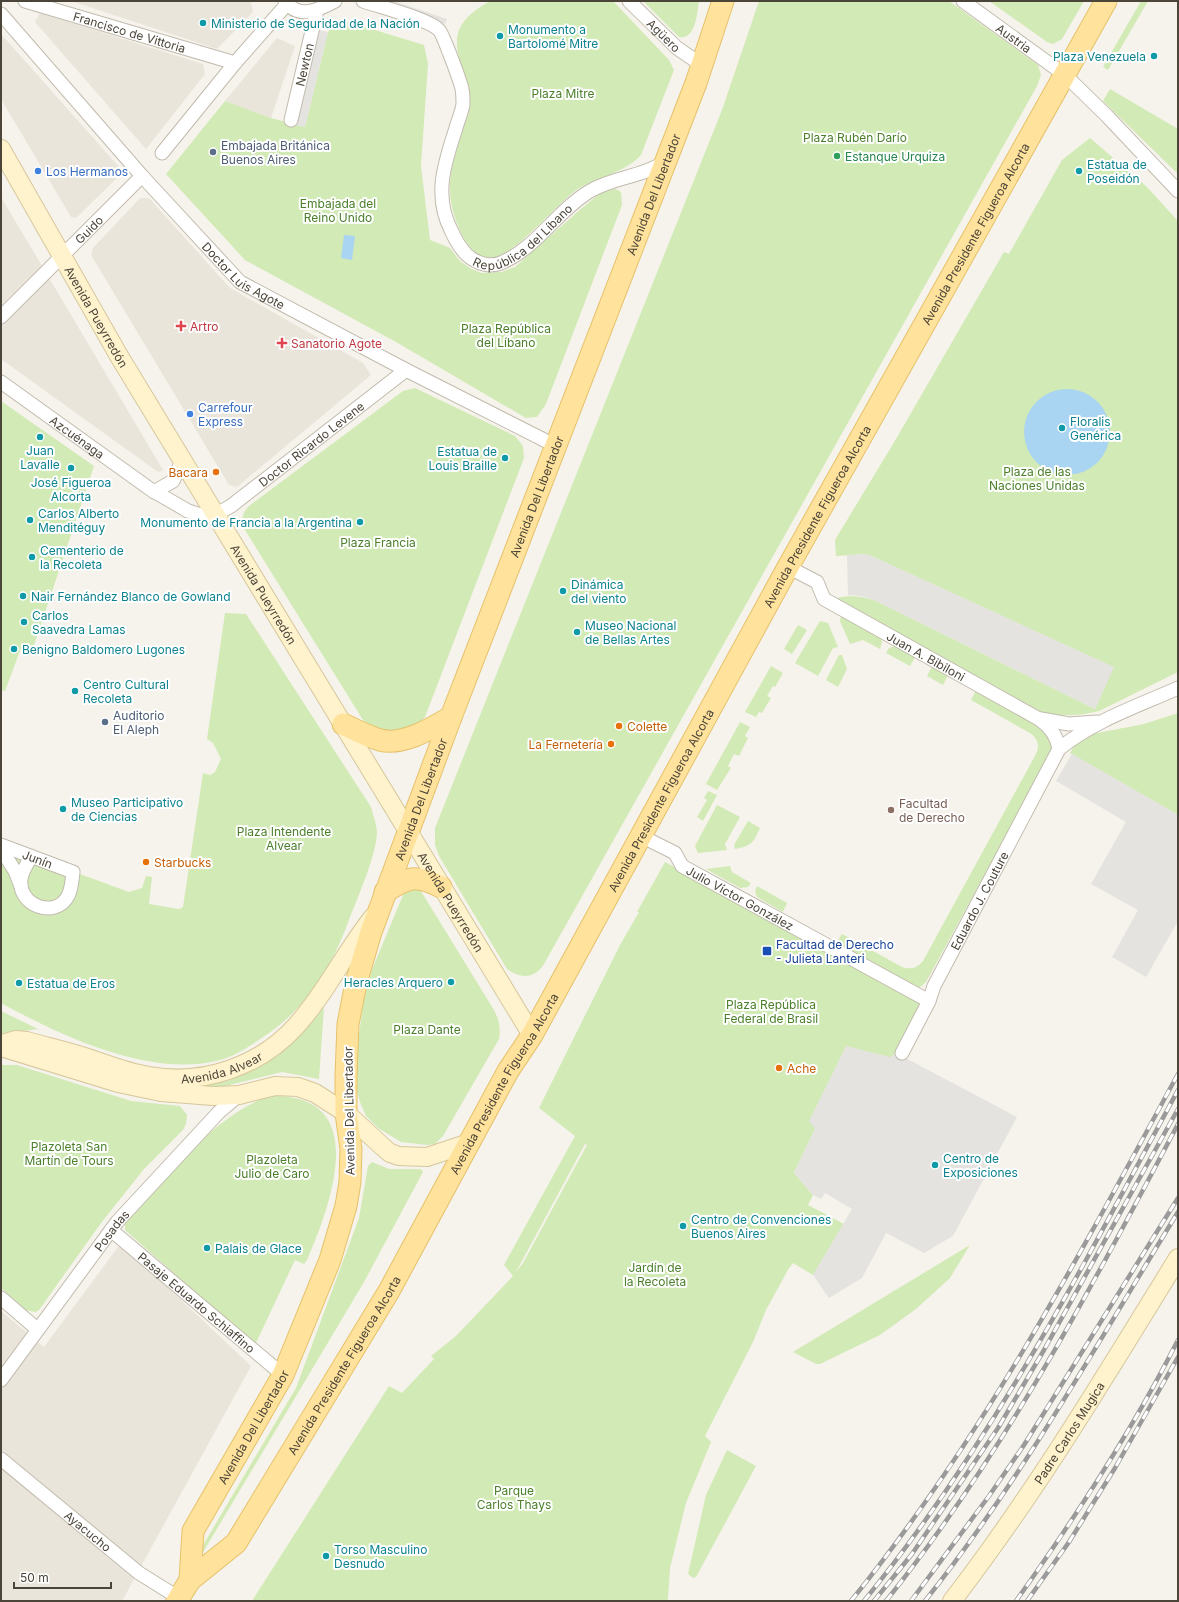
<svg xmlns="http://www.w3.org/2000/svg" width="1179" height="1602" font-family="Inter,sans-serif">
	<rect width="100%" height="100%" fill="#f6f3ec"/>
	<g fill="#eae5da">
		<path d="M71,1H251L253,12L217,49Z"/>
		<path d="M40,13L203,64L205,74L146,149L35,22Z"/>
		<path d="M1,34L119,167L120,175L76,218L71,217L1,99Z"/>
		<path d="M277,38L295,46L271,118L225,101Z"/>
		<path d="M1,197L163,470L158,472L1,359Z"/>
		<path d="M140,198H149L230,288L363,363L371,375L237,487L229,485L91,255L93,248Z"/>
		<path d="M121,1243L251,1366L122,1601H1V1311L44,1347Z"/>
	</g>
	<g fill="#d2eab5" fill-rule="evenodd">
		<path d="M490,1H613L669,60L674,70L641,155C624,174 596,176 575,191C556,205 512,258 491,258C477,258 468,246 462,235C443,194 449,174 462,133C465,123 470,113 470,103C472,79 450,55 459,30C465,16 478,8 490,1Z"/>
		<path d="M643,1H699C697,13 696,40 679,37Z"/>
		<path d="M759,1H949L1038,65L1041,75L1037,86L544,964C535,979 520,979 507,969L439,856L435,845V828L722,110Z"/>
		<path d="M989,1H1084L1062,39L1053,44L1047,42Z"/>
		<path d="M1141,1H1148L1108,70L1103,67Z"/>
		<path d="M339,19L424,45L428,64L421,166L430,240L450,248L460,261L470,268L481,273L501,272L515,267L582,208L603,191L616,189L621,192L622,205L546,404L537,417L526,418L396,342L245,260L166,174L225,101L271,118L305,127L328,32Z"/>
		<path d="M1110,89L1178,129V174L1103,101Z"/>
		<path d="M1090,138L1147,187L1178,221V672L1099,711C1076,717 1056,716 1033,711L835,602L837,598C850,595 861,596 874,600L1095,709L1113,667L867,554L836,556L835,540L896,439L1004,252L1009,254L1062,160Z"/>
		<path d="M415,388L515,436L523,446L524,458L425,717C412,735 379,735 363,720L245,530C240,521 242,513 249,506L403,391Z"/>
		<path d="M1,401L94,466L32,651L21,648L5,691L1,690Z"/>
		<path d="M225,613L246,614L371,807C373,815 377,825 377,833C376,857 356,901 347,925C330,970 308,1005 269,1033C253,1044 235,1057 216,1061C147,1077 60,1035 1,1003V845L129,892L142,888L146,876L152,877L149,904L179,909L183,907L203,773L210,775L215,772L221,759L213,743L207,739Z"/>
		<path d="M841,616L880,636L882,642L880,649L863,640L850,644L840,621Z"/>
		<path d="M820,621L828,623L838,647L833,648L818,676L795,663Z"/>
		<path d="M798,625L807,630L792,654L784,649Z"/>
		<path d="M898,645L917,654L910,666L886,653L889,648Z"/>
		<path d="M839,655H842L847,669L838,687L826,680Z"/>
		<path d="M933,664L949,673L943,685L927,676Z"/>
		<path d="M771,666L783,673L775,687L773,686L767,696L771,698L762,713L759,712L756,717L745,712Z"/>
		<path d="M977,688L1048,732L1052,746L1051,753L926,982L919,988H915L835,945L842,934L902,967C911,970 917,968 923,961L1036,754C1040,746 1038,739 1030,733L971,700Z"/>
		<path d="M1178,713V815L1070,753L1077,741L1087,735L1144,724Z"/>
		<path d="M740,722L750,727L745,736L748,738L739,756L734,754L728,766L731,768L717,790L706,784Z"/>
		<path d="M708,791L717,795L703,821L697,817L707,800L704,798Z"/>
		<path d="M717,805L740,817L725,844L727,850L698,853L695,846Z"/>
		<path d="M748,821L760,828C753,843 752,846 735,849L734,845Z"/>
		<path d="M665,862L924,1000L898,1052L815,1129L794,1173L813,1195L808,1205L844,1224L813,1275L793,1263L789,1268L766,1310L753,1342L705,1436L711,1442L686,1503L670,1568L668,1599L667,1601H252L389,1386L402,1393L434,1359L431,1356L456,1336L513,1276L504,1265L575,1136L539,1108L620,945L639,912H637ZM585,1144L587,1145L523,1263L516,1272Z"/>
		<path d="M730,866L732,872L751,883L748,887L740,888L706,869Z"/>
		<path d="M757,886L787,903L783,912L757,897L755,891Z"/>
		<path d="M406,888H419L494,1010C499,1020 501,1028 499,1039L443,1136L435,1144L427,1145L401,1142L378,1128L366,1116L360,1102L356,1087L358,1042L364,998L371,972Z"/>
		<path d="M324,1007L319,1079L282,1072L217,1088L200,1087C208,1083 218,1084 227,1081C271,1065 294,1043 324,1007Z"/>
		<path d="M1,1011L38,1029L1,1034Z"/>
		<path d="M1,1065H17L131,1101L180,1106L187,1115L186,1124L183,1130L144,1169L101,1223L39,1310L35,1312L26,1310L1,1288Z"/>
		<path d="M269,1096C373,1092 331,1204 307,1260L304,1264L295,1260L255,1345L125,1230V1224C163,1180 213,1116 269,1096Z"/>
		<path d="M372,1162L389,1169H421L423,1172L364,1282L199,1559L196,1557L296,1388L359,1218L368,1166Z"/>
		<path d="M970,1245L950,1278L916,1309L880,1335L820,1364H816L793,1352Z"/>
		<path d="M727,1450L756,1466L696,1577L693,1578L688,1574L706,1495Z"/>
	</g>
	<g fill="#e5e3e0">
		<path d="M377,1H394L447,19L445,24Z"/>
		<path d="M319,30L328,32L305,127L296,125Z"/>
		<path d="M867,554L1114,667L1095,709L874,600L861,596L848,595L847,555Z"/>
		<path d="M1072,754L1178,815V921L1146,977L1112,957L1138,910L1091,884L1126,822L1056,781Z"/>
		<path d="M846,1046L890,1057L896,1053L1017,1117L953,1236L924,1253L886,1233L862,1278L829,1298L813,1275L852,1209L825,1193L821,1199L813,1195L794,1173L815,1129L809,1121Z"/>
	</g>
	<g fill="#a9d4f2">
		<path d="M344,235L355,236L352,260L341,258Z"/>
		<circle cx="1067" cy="432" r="43"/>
	</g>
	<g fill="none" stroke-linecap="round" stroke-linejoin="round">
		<defs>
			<g id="street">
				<path id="s1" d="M25,1L235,63"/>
				<path d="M285,1C299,20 318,10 335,1"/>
				<path id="s2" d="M363,1C380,7 429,19 439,30C443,34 461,83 462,89C463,94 463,100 463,104C462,112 458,120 456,128C445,162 433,195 451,230C455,239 460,248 467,255C477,264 491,268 503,262C537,247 558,210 590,191C614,177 642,177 665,162"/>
				<path id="s3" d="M629,1L677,48L702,65"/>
				<path id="s4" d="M963,1L1065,75L1107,116L1178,191"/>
				<path id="s5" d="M1,14L142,176L240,282L406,370L556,446"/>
				<path id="s6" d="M291,120L317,10"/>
				<path d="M162,153L235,63L287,4"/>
				<path id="s7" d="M1,317L142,176"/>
				<path id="s8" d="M1,382L150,489L188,511L204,516L215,515L231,506L406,370"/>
				<path d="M154,492L173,481L182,461"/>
				<path id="s9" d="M788,567L817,582L824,599L1039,719C1051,727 1057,736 1059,749"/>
				<path d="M1041,719L1069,724L1097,722"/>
				<path id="s10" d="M641,836L675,853L682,866L929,1001"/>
				<path id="s11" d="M1,845L73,872C72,880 72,888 68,896C55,920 17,905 21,879C22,871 28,863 31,856"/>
				<path d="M1,849L15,871L21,886"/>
				<path id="s12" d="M902,1053L929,1001L934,986L1059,749C1093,721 1138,706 1178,688"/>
				<path id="s13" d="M111,1230L283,1375"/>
				<path d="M1,1298L37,1329"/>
				<path id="s14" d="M1,1380L117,1222L219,1112L239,1095"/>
				<path id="s15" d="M1,1459L139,1573L179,1598"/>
			</g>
			<g id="secondary">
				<path id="s16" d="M1,149L119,356L532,1035"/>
				<path id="s17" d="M2,1044L16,1040L27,1041C48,1047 70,1052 91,1059C111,1066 129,1073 149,1076C203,1086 260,1066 296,1026C326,993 345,952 373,917"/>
				<path d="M1,1047L118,1083L161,1092L213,1096L239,1095L275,1086L298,1087L315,1093L346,1113L383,1147L390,1153L399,1156L427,1157L469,1143"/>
				<path id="s18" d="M952,1601C1036,1492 1106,1375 1178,1258"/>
			</g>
			<g id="primary">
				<path d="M343,724C355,730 367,736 380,740C403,746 432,728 451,717"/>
				<path d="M385,892C408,877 415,874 441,887"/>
				<path id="s19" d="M190,1580L236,1543L389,1291L508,1071L532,1035L788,567L1106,1"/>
				<path id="s20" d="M177,1601L190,1580L193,1531L283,1375L330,1260L346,1206L350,1182L351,1149L346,1113V1076L348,1024L356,983L371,932L451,717L696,83L723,1"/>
			</g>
		</defs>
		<use href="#street" stroke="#c2bbae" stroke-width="15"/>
		<use href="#secondary" stroke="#d6c79b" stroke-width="20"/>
		<use href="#primary" stroke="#e6c16a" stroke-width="23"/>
		<use href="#street" stroke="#fff" stroke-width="13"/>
		<use href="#secondary" stroke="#fff3cd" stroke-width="18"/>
		<use href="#primary" stroke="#ffe39c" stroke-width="21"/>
		<defs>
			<g id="rail">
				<path d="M851,1601C982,1439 1079,1256 1178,1074"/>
				<path d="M864,1601C991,1445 1083,1266 1178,1090"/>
				<path d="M874,1601L912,1554L998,1428L1044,1350L1178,1109"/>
				<path d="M886,1601C1003,1455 1091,1289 1178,1124"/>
				<path d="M911,1601L989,1496L1024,1445L1178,1198"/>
				<path d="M925,1601C1021,1480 1097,1344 1178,1212"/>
				<path d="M1016,1601C1075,1518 1132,1431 1178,1340"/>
				<path d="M1027,1601L1069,1542L1115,1468L1178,1357"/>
			</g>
		</defs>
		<use href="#rail" stroke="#9a9a9a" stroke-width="4.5"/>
		<use href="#rail" stroke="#fff" stroke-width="3" stroke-dasharray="9" stroke-linecap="butt"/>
	</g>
	<g fill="#0f9aa8" stroke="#fff" stroke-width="1.5">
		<circle cx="203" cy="23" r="4"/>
		<circle cx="500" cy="36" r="4"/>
		<circle cx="1154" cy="56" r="4"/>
		<circle cx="1079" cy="171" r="4"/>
		<circle cx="1062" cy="428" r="4"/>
		<circle cx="40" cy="437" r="4"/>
		<circle cx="505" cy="458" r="4"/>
		<circle cx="71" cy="468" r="4"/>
		<circle cx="30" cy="520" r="4"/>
		<circle cx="360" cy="522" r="4"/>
		<circle cx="32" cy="557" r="4"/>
		<circle cx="563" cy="591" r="4"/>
		<circle cx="23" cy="596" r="4"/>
		<circle cx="24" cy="622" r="4"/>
		<circle cx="577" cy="632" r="4"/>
		<circle cx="14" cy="649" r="4"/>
		<circle cx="75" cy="691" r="4"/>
		<circle cx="63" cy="809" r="4"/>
		<circle cx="451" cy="982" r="4"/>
		<circle cx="19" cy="983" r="4"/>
		<circle cx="935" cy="1165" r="4"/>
		<circle cx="683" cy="1226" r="4"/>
		<circle cx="207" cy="1248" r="4"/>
		<circle cx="326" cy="1556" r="4"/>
	</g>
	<g fill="#5c6f8a" stroke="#fff" stroke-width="1.5">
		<circle cx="213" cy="152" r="4"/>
		<circle cx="105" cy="722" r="4"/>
	</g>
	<circle fill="#2e9e5b" stroke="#fff" stroke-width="1.5" cx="837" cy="156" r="4"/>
	<g fill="#3f7fe0" stroke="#fff" stroke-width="1.5">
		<circle cx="38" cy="171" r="4"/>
		<circle cx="190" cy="414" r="4"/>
	</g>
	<g fill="#e0444e" stroke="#fff" stroke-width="1.5">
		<path d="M179 320h4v4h4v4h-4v4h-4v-4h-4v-4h4z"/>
		<path d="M280 337h4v4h4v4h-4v4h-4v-4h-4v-4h4z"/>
	</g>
	<g fill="#e8710a" stroke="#fff" stroke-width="1.5">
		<circle cx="216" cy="472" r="4"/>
		<circle cx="619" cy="726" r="4"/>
		<circle cx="611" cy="744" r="4"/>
		<circle cx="146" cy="862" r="4"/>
		<circle cx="779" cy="1068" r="4"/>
	</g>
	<circle fill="#8d6e63" stroke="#fff" stroke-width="1.5" cx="891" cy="810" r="4"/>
	<rect fill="#1a4fb4" stroke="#fff" stroke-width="1.5" x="762" y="946" width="10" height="10" rx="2"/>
	<g text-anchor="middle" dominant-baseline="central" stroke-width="4" stroke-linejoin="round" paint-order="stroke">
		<g font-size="12" fill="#0d838f" stroke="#fff" text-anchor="start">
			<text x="211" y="23">Ministerio de Seguridad de la Nación</text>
			<text x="508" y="29">Monumento a<tspan x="508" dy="14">Bartolomé Mitre</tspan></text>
			<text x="1146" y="56" text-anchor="end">Plaza Venezuela</text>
			<text x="1087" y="164">Estatua de<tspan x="1087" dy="14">Poseidón</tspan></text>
			<text x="1070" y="421">Floralis<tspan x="1070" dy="14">Genérica</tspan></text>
			<text x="40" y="450" text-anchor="middle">Juan<tspan x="40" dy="14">Lavalle</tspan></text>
			<text x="497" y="451" text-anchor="end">Estatua de<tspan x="497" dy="14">Louis Braille</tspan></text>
			<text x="71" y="482" text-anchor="middle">José Figueroa<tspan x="71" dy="14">Alcorta</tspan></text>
			<text x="38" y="513">Carlos Alberto<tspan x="38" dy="14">Menditéguy</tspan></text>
			<text x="352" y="522" text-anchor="end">Monumento de Francia a la Argentina</text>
			<text x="40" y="550">Cementerio de<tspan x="40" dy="14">la Recoleta</tspan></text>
			<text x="571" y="584">Dinámica<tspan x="571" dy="14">del viento</tspan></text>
			<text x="31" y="596">Nair Fernández Blanco de Gowland</text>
			<text x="32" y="615">Carlos<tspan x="32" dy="14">Saavedra Lamas</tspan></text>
			<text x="585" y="625">Museo Nacional<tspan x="585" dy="14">de Bellas Artes</tspan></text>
			<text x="22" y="649">Benigno Baldomero Lugones</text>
			<text x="83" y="684">Centro Cultural<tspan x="83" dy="14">Recoleta</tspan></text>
			<text x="71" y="802">Museo Participativo<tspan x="71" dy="14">de Ciencias</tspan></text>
			<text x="443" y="982" text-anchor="end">Heracles Arquero</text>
			<text x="27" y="983">Estatua de Eros</text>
			<text x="943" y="1158">Centro de<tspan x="943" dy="14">Exposiciones</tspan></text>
			<text x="691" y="1219">Centro de Convenciones<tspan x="691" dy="14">Buenos Aires</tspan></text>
			<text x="215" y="1248">Palais de Glace</text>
			<text x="334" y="1549">Torso Masculino<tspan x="334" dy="14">Desnudo</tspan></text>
		</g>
		<g font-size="12" fill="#4b4439" stroke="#fff">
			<text stroke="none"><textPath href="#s1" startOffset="109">Francisco de Vittoria</textPath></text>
			<text stroke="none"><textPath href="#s3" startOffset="49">Agüero</textPath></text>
			<text stroke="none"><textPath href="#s4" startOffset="63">Austria</textPath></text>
			<text stroke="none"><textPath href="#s6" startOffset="57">Newton</textPath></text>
			<text stroke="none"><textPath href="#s20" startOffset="1502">Avenida Del Libertador</textPath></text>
			<text stroke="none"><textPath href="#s7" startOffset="124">Guido</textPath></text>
			<text stroke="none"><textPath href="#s2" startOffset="388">República del Líbano</textPath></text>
			<text stroke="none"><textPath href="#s19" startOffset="1563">Avenida Presidente Figueroa Alcorta</textPath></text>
			<text stroke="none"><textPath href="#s5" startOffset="358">Doctor Luis Agote</textPath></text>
			<text stroke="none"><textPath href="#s16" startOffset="193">Avenida Pueyrredón</textPath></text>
			<text stroke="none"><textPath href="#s8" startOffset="94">Azcuénaga</textPath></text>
			<text stroke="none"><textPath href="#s8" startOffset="375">Doctor Ricardo Levene</textPath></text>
			<text stroke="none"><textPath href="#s20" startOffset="1178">Avenida Del Libertador</textPath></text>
			<text stroke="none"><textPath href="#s19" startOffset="1239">Avenida Presidente Figueroa Alcorta</textPath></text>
			<text stroke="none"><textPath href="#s16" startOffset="517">Avenida Pueyrredón</textPath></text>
			<text stroke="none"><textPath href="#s9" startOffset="168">Juan A. Bibiloni</textPath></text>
			<text stroke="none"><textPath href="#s20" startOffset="854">Avenida Del Libertador</textPath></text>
			<text stroke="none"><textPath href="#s19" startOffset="915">Avenida Presidente Figueroa Alcorta</textPath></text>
			<text stroke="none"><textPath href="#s11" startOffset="39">Junín</textPath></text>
			<text stroke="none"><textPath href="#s10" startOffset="119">Julio Víctor González</textPath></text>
			<text stroke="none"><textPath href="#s16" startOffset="877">Avenida Pueyrredón</textPath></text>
			<text stroke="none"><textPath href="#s12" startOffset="171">Eduardo J. Couture</textPath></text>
			<text stroke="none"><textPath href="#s17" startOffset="227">Avenida Alvear</textPath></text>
			<text stroke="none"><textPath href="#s19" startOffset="591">Avenida Presidente Figueroa Alcorta</textPath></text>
			<text transform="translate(349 1111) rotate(-91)">Avenida Del Libertador</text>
			<text stroke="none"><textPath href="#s14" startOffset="186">Posadas</textPath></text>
			<text stroke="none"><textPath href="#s13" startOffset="112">Pasaje Eduardo Schiaffino</textPath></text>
			<text stroke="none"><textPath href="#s19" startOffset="267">Avenida Presidente Figueroa Alcorta</textPath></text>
			<text stroke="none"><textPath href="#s20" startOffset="194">Avenida Del Libertador</textPath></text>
			<text stroke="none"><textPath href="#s18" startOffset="205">Padre Carlos Mugica</textPath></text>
			<text stroke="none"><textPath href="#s15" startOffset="113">Ayacucho</textPath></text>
		</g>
		<g font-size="12" fill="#4a7f2a" stroke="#fff">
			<text x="563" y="93">Plaza Mitre</text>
			<text x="855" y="137">Plaza Rubén Darío</text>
			<text x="338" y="203">Embajada del<tspan x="338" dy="14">Reino Unido</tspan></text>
			<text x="506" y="328">Plaza República<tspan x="506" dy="14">del Líbano</tspan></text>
			<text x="1037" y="471">Plaza de las<tspan x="1037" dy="14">Naciones Unidas</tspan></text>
			<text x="378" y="542">Plaza Francia</text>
			<text x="284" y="831">Plaza Intendente<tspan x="284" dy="14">Alvear</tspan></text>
			<text x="771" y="1004">Plaza República<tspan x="771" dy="14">Federal de Brasil</tspan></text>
			<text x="427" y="1029">Plaza Dante</text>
			<text x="69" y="1146">Plazoleta San<tspan x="69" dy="14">Martín de Tours</tspan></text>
			<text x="272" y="1159">Plazoleta<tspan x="272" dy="14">Julio de Caro</tspan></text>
			<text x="655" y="1267">Jardín de<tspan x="655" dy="14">la Recoleta</tspan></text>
			<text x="514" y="1490">Parque<tspan x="514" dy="14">Carlos Thays</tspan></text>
		</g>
		<g font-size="12" fill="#4e5e75" stroke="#fff" text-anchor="start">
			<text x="221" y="145">Embajada Británica<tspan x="221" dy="14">Buenos Aires</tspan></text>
			<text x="113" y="715">Auditorio<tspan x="113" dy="14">El Aleph</tspan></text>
		</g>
		<g font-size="12" fill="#27864d" stroke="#fff" text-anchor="start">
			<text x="845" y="156">Estanque Urquiza</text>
		</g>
		<g font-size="12" fill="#366cbe" stroke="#fff" text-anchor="start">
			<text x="46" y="171">Los Hermanos</text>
			<text x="198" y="407">Carrefour<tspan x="198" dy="14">Express</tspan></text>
		</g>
		<g font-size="12" fill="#be3a42" stroke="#fff" text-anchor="start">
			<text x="190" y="326">Artro</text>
			<text x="291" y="343">Sanatorio Agote</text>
		</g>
		<g font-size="12" fill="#c56008" stroke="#fff" text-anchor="start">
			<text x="208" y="472" text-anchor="end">Bacara</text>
			<text x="627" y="726">Colette</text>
			<text x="603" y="744" text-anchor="end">La Fernetería</text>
			<text x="154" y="862">Starbucks</text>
			<text x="787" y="1068">Ache</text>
		</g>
		<g font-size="12" fill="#785e54" stroke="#fff" text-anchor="start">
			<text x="899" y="803">Facultad<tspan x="899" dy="14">de Derecho</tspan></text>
		</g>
		<g font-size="12" fill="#164399" stroke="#fff" text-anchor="start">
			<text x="776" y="944">Facultad de Derecho<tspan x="776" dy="14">- Julieta Lanteri</tspan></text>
		</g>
	</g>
	<rect width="1179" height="1602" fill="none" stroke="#4b4439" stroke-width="4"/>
	<path d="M14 1582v6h97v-6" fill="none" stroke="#4b4439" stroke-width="2"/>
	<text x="20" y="1582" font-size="12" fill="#4b4439" stroke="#ffffff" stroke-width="3" paint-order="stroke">50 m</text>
</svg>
